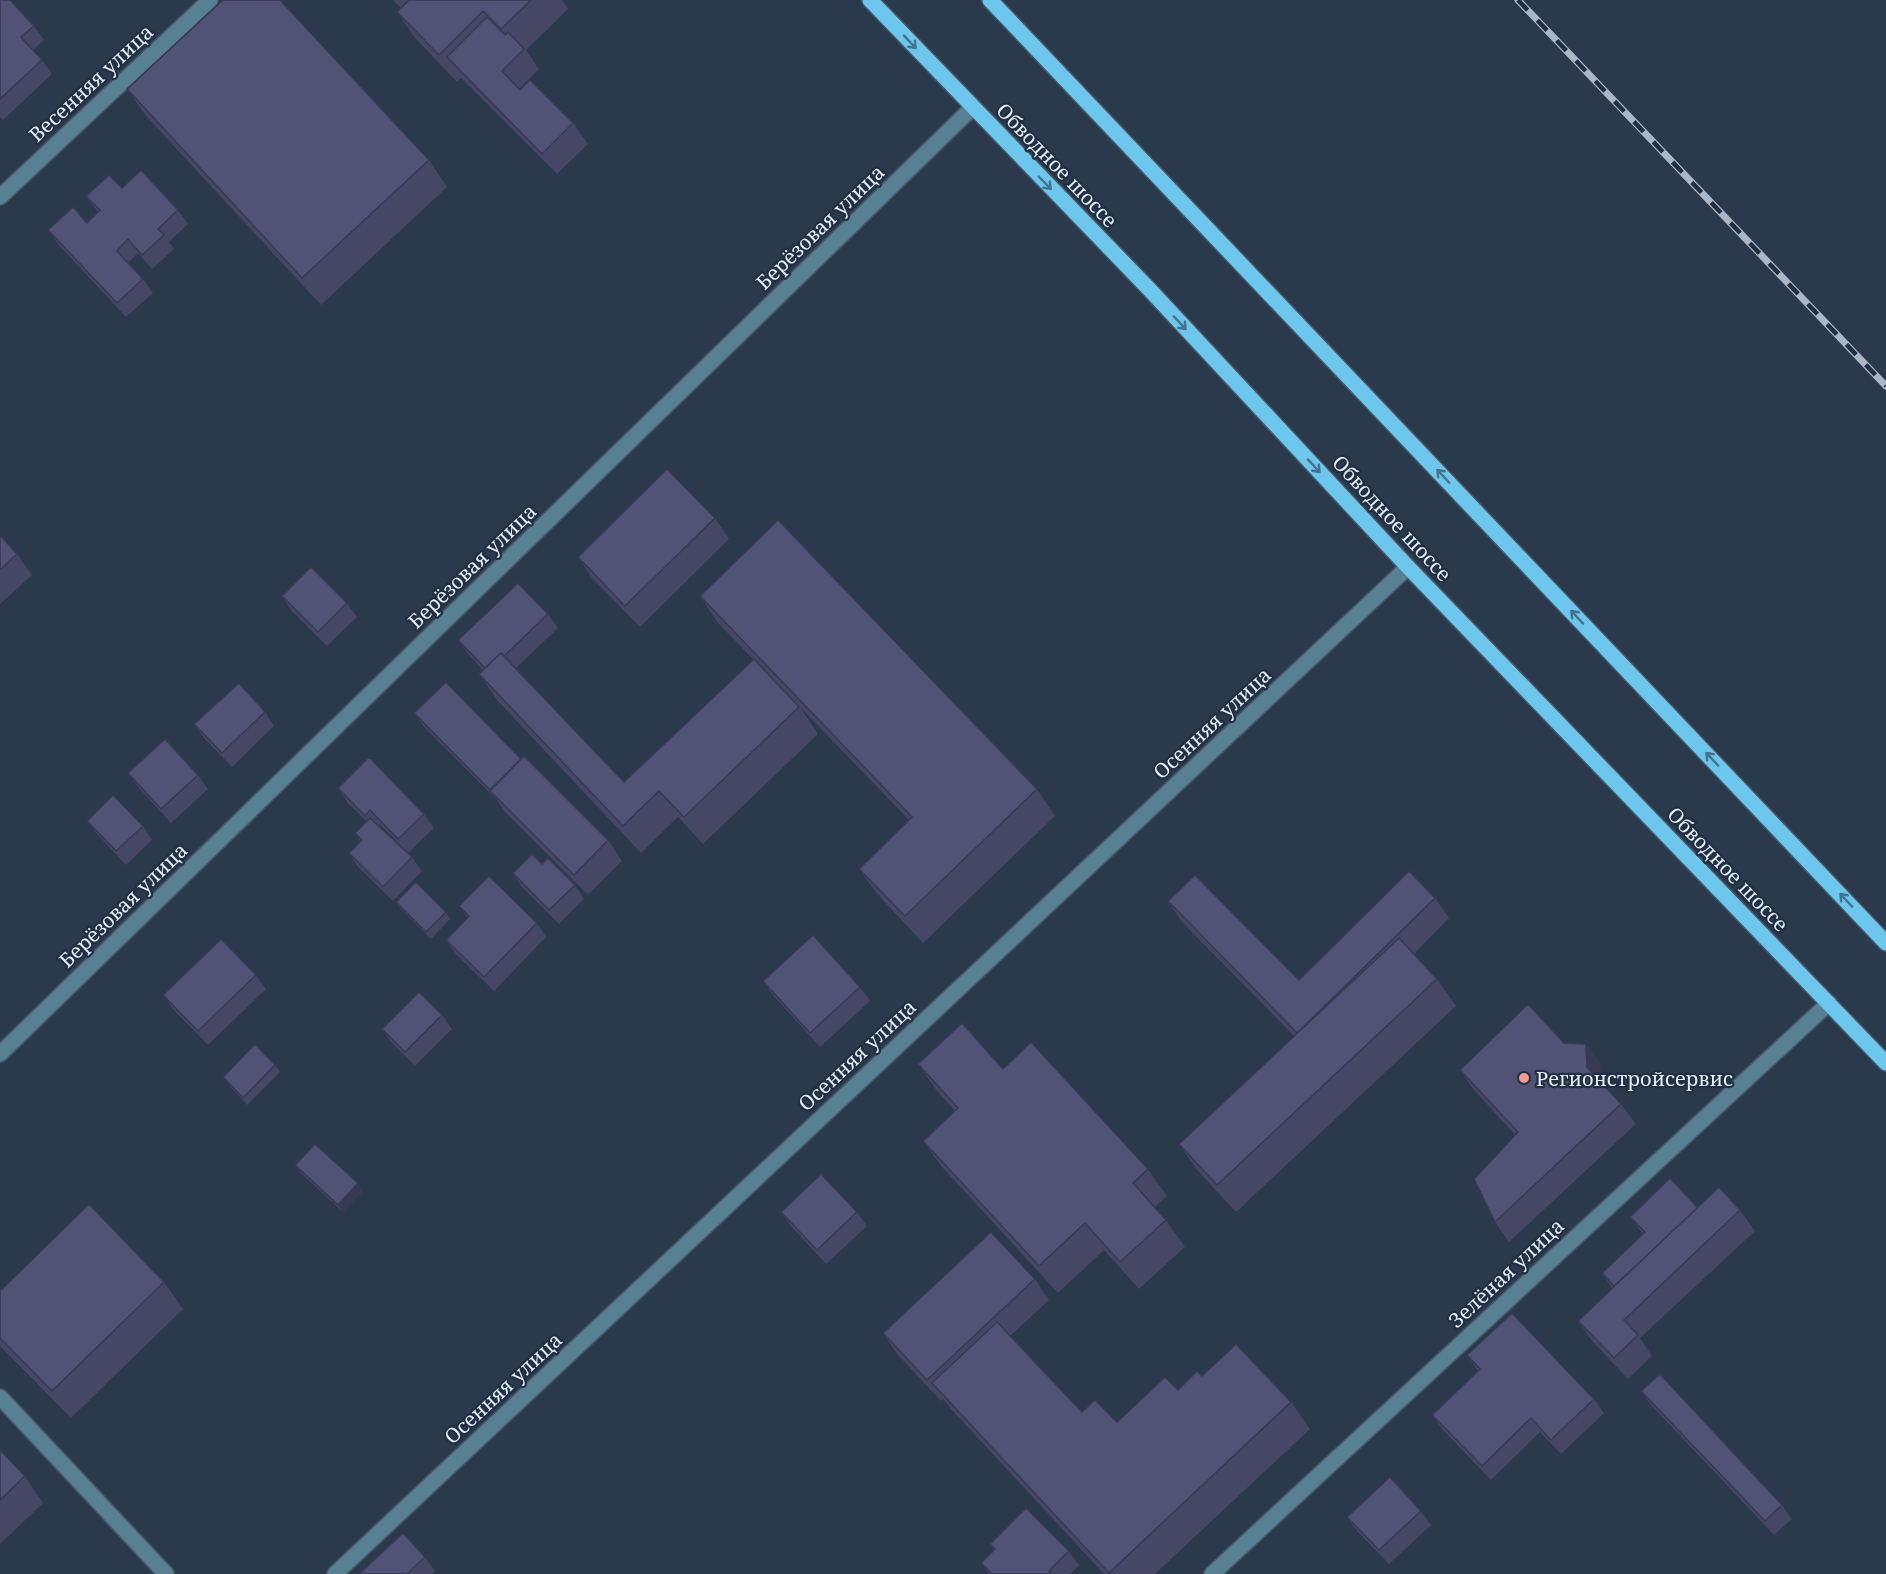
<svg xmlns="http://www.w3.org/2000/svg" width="1886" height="1574" font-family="'Noto Serif',serif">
	<rect width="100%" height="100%" fill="#2a394c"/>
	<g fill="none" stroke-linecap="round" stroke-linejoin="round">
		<defs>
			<g id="minor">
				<path d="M0,197L210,0"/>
				<path d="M0,1054L972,108"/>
				<path d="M0,1397L166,1574"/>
				<path d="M335,1574L1408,567"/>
				<path d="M1212,1574L1829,1003"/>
			</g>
			<g id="major">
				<path d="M870,0L1150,290L1408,567L1886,1063"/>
				<path d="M990,0L1886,943"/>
			</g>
		</defs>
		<use href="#minor" stroke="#485668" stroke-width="18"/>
		<use href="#major" stroke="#485668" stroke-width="18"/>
		<use href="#minor" stroke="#578092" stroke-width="15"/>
		<use href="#major" stroke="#6dc6ec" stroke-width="15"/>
		<defs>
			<path id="rail" d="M1518,0L1886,386"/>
		</defs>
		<use href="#rail" stroke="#acb6c5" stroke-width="7"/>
		<use href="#rail" stroke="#202f41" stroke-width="4.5" stroke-dasharray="14" stroke-linecap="butt"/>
	</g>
	<g fill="#454765">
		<path d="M0,0L34,26L44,40L33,50L42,60L52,74L3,120L0,117Z"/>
		<path d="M393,0H562L568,9L526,50L539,69L519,89L573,123L588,144L557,174L461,78L457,82L415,38L397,12L401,8Z"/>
		<path d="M127,89L429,160L447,187L321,305L146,116Z"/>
		<path d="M122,188L178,210L188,224L169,242L174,249L152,269L138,253L128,263L143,279L153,293L126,317L58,244L48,230L87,223L98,212L86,196Z"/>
		<path d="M715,518L729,539L640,627L592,578L578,557Z"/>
		<path d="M0,535L17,554L32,575L0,604Z"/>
		<path d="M282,596L347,603L357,617L327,646L291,610Z"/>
		<path d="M700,596L1037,789L1055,816L923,943L878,895L859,869L909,820L800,707L818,734L703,844L678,817L641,853L498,701L479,674L483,670L468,654L458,640L548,614L558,628L516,668L624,782L753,659L718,623Z"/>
		<path d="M265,712L274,726L232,767L204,738L194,724Z"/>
		<path d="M414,713L521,759L608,840L622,861L588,895L504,811L496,799L424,727Z"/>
		<path d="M128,773L198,775L208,789L171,823L138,787Z"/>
		<path d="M338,788L424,814L434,828L408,853L380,824L378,825L412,857L422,871L393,901L358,867L349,853L360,841L355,833L366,821L347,802Z"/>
		<path d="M87,821L143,826L152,840L126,865L97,834Z"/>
		<path d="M542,864L575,885L584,899L559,924L522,887L513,873Z"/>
		<path d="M1435,898L1449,918L1414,954L1437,979L1456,1006L1236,1212L1198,1171L1179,1144L1294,1036L1182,922L1168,901L1299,980Z"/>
		<path d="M396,902L446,912L450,919L431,939L401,909Z"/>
		<path d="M459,906L537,923L546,937L494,991L456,954L446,940L468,918Z"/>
		<path d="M256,975L266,989L208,1045L173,1009L163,995Z"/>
		<path d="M763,981L860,987L870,1001L820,1047L773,995Z"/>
		<path d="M442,1015L452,1029L415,1066L392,1043L382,1029Z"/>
		<path d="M1564,1043L1586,1044L1601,1065V1082L1621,1104L1636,1124L1509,1242L1495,1222L1515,1135L1474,1090L1460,1070Z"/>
		<path d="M918,1064L1003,1069L1148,1169L1167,1196L1155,1207L1166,1220L1185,1247L1139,1289L1104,1250L1058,1293L942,1167L923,1141L955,1111L937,1091Z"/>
		<path d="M275,1065L280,1072L247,1105L228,1084L223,1077Z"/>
		<path d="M295,1165L363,1191L343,1212L300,1172Z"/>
		<path d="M1698,1208L1740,1210L1755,1231L1640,1338L1652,1356L1628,1379L1592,1341L1578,1321L1612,1288L1602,1273L1643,1234L1630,1217Z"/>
		<path d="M781,1212H857L867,1226L826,1264L791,1226Z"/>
		<path d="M1035,1279L1049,1300L1010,1336L1082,1412L1117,1422L1202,1376L1291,1402L1310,1429L1155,1574H1104L951,1409L943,1399L941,1401L897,1354L883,1333Z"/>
		<path d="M164,1282L183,1309L71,1418L0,1346V1291Z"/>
		<path d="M1467,1355L1594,1399L1604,1413L1561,1454L1540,1432L1491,1480L1442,1429L1432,1415L1478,1371Z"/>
		<path d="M1641,1391L1782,1505L1792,1519L1774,1535L1651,1405Z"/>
		<path d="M0,1450L25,1476L43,1503L0,1544Z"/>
		<path d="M1421,1511L1431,1525L1389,1564L1357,1531L1347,1517Z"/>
		<path d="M990,1544L1069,1551L1079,1565L1070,1574H992L994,1550Z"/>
		<path d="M425,1557L435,1571L432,1574H359Z"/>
		<path d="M981,1563L992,1574H989Z"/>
	</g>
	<g fill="#383953">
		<path d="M1586,1044L1601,1065V1088L1587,1067Z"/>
		<path d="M358,1183L363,1191L343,1212L338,1205Z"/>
	</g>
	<g fill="#505276" stroke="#383953" stroke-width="1.5">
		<path d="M0,0H10L34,26L21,37L42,60L0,99Z"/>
		<path d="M223,0H280L429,160L302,278L127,89Z"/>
		<path d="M409,0H531L501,29L483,11L439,55L397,12Z"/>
		<path d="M487,17L505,35L508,32L524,49L502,71L520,90L530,80L573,123L542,154L447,57Z"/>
		<path d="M141,170L178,210L158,229L164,235L142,255L128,239L117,251L143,279L117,303L48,230L73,207L87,223L100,210L86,196L109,175L122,188Z"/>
		<path d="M667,469L715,518L625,606L578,557Z"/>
		<path d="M778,520L1037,789L905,916L859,869L912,817L700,596Z"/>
		<path d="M0,535L17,554L0,570Z"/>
		<path d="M311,567L347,603L318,632L282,596Z"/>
		<path d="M518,583L548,614L504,656L501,653L485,668L458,640Z"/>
		<path d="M501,653L624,782L754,659L799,707L684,817L659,791L623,826L479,674Z"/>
		<path d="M446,682L521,759L490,790L414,713Z"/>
		<path d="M239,683L265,712L222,753L194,724Z"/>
		<path d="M165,739L198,775L161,809L128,773Z"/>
		<path d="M524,756L608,840L574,875L490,791Z"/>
		<path d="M369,757L424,814L398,839L370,810L365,816L338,788Z"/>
		<path d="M113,795L143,826L116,851L87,821Z"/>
		<path d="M370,818L412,857L383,887L349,853L362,840L355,833Z"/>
		<path d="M532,854L542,864L548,858L575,885L549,910L513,873Z"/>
		<path d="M1409,871L1435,898L1297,1033L1168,901L1195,875L1299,980Z"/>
		<path d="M489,876L537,923L484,977L446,940L469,916L459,906Z"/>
		<path d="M416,882L446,912L426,932L396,902Z"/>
		<path d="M813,935L860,987L810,1033L763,981Z"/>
		<path d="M1399,938L1437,979L1217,1185L1179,1144Z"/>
		<path d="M221,939L256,975L198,1031L163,995Z"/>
		<path d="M419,992L442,1015L405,1052L382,1029Z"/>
		<path d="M1528,1004L1564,1043L1586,1044L1587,1067L1621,1104L1495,1222L1474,1179L1518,1132L1460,1070Z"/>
		<path d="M962,1023L1003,1069L1031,1042L1148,1169L1133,1183L1166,1220L1120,1262L1085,1223L1039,1266L923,1141L958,1108L918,1064Z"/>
		<path d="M255,1044L275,1065L243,1098L223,1077Z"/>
		<path d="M315,1144L358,1183L338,1205L295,1165Z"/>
		<path d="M821,1174L857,1212L817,1250L781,1212Z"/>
		<path d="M1670,1178L1698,1208L1614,1286L1602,1273L1645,1232L1630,1217Z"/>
		<path d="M1719,1187L1740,1210L1624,1320L1638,1335L1614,1358L1578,1321Z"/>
		<path d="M89,1204L164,1282L52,1391L0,1338V1291Z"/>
		<path d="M991,1232L1035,1279L927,1380L883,1333Z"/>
		<path d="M1512,1313L1594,1399L1551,1440L1531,1418L1482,1466L1432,1415L1480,1369L1467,1355Z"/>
		<path d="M997,1322L1082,1412L1095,1400L1117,1422L1165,1377L1178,1390L1197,1371L1202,1376L1236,1344L1291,1402L1109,1573L932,1383Z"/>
		<path d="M1660,1374L1782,1505L1765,1521L1641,1391Z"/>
		<path d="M0,1450L25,1476L0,1500Z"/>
		<path d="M1390,1477L1421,1511L1379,1550L1347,1517Z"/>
		<path d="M1026,1508L1069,1551L1049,1571L1052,1574H992L981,1563L995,1549L990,1544Z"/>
		<path d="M403,1533L425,1557L407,1574H359Z"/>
	</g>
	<defs><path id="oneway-shaft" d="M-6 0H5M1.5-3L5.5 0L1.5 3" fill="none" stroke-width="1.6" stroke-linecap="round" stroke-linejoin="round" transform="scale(1.5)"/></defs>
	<g stroke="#43738e">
		<use href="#oneway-shaft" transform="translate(910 42) rotate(47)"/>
		<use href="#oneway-shaft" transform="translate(1045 183) rotate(46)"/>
		<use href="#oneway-shaft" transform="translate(1180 323) rotate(47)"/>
		<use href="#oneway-shaft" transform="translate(1314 466) rotate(47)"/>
		<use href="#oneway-shaft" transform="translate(1443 476) rotate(-133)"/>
		<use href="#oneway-shaft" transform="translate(1577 617) rotate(-133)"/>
		<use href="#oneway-shaft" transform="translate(1712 759) rotate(-133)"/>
		<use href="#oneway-shaft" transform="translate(1846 900) rotate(-133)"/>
	</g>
	<circle fill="#f59c91" stroke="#202f41" stroke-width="2" cx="1524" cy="1078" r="6"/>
	<g text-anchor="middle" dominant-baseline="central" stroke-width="4.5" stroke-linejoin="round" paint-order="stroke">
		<g font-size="20" fill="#e4edfa" stroke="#202f41">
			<text transform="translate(91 83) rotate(-43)">Весенняя улица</text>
			<text transform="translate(1057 165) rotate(46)">Обводное шоссе</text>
			<text transform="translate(820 227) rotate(-44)">Берёзовая улица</text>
			<text transform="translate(1392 518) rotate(47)">Обводное шоссе</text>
			<text transform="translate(472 566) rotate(-44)">Берёзовая улица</text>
			<text transform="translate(1212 723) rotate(-43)">Осенняя улица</text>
			<text transform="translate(1728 869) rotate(46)">Обводное шоссе</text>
			<text transform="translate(123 905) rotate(-44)">Берёзовая улица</text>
			<text transform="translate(857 1055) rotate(-43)">Осенняя улица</text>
			<text transform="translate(1506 1273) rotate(-43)">Зелёная улица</text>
			<text transform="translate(503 1388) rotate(-43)">Осенняя улица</text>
		</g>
		<g font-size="20" fill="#e4edfa" stroke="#202f41" text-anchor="start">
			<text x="1536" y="1078">Регионстройсервис</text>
		</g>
	</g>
</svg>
